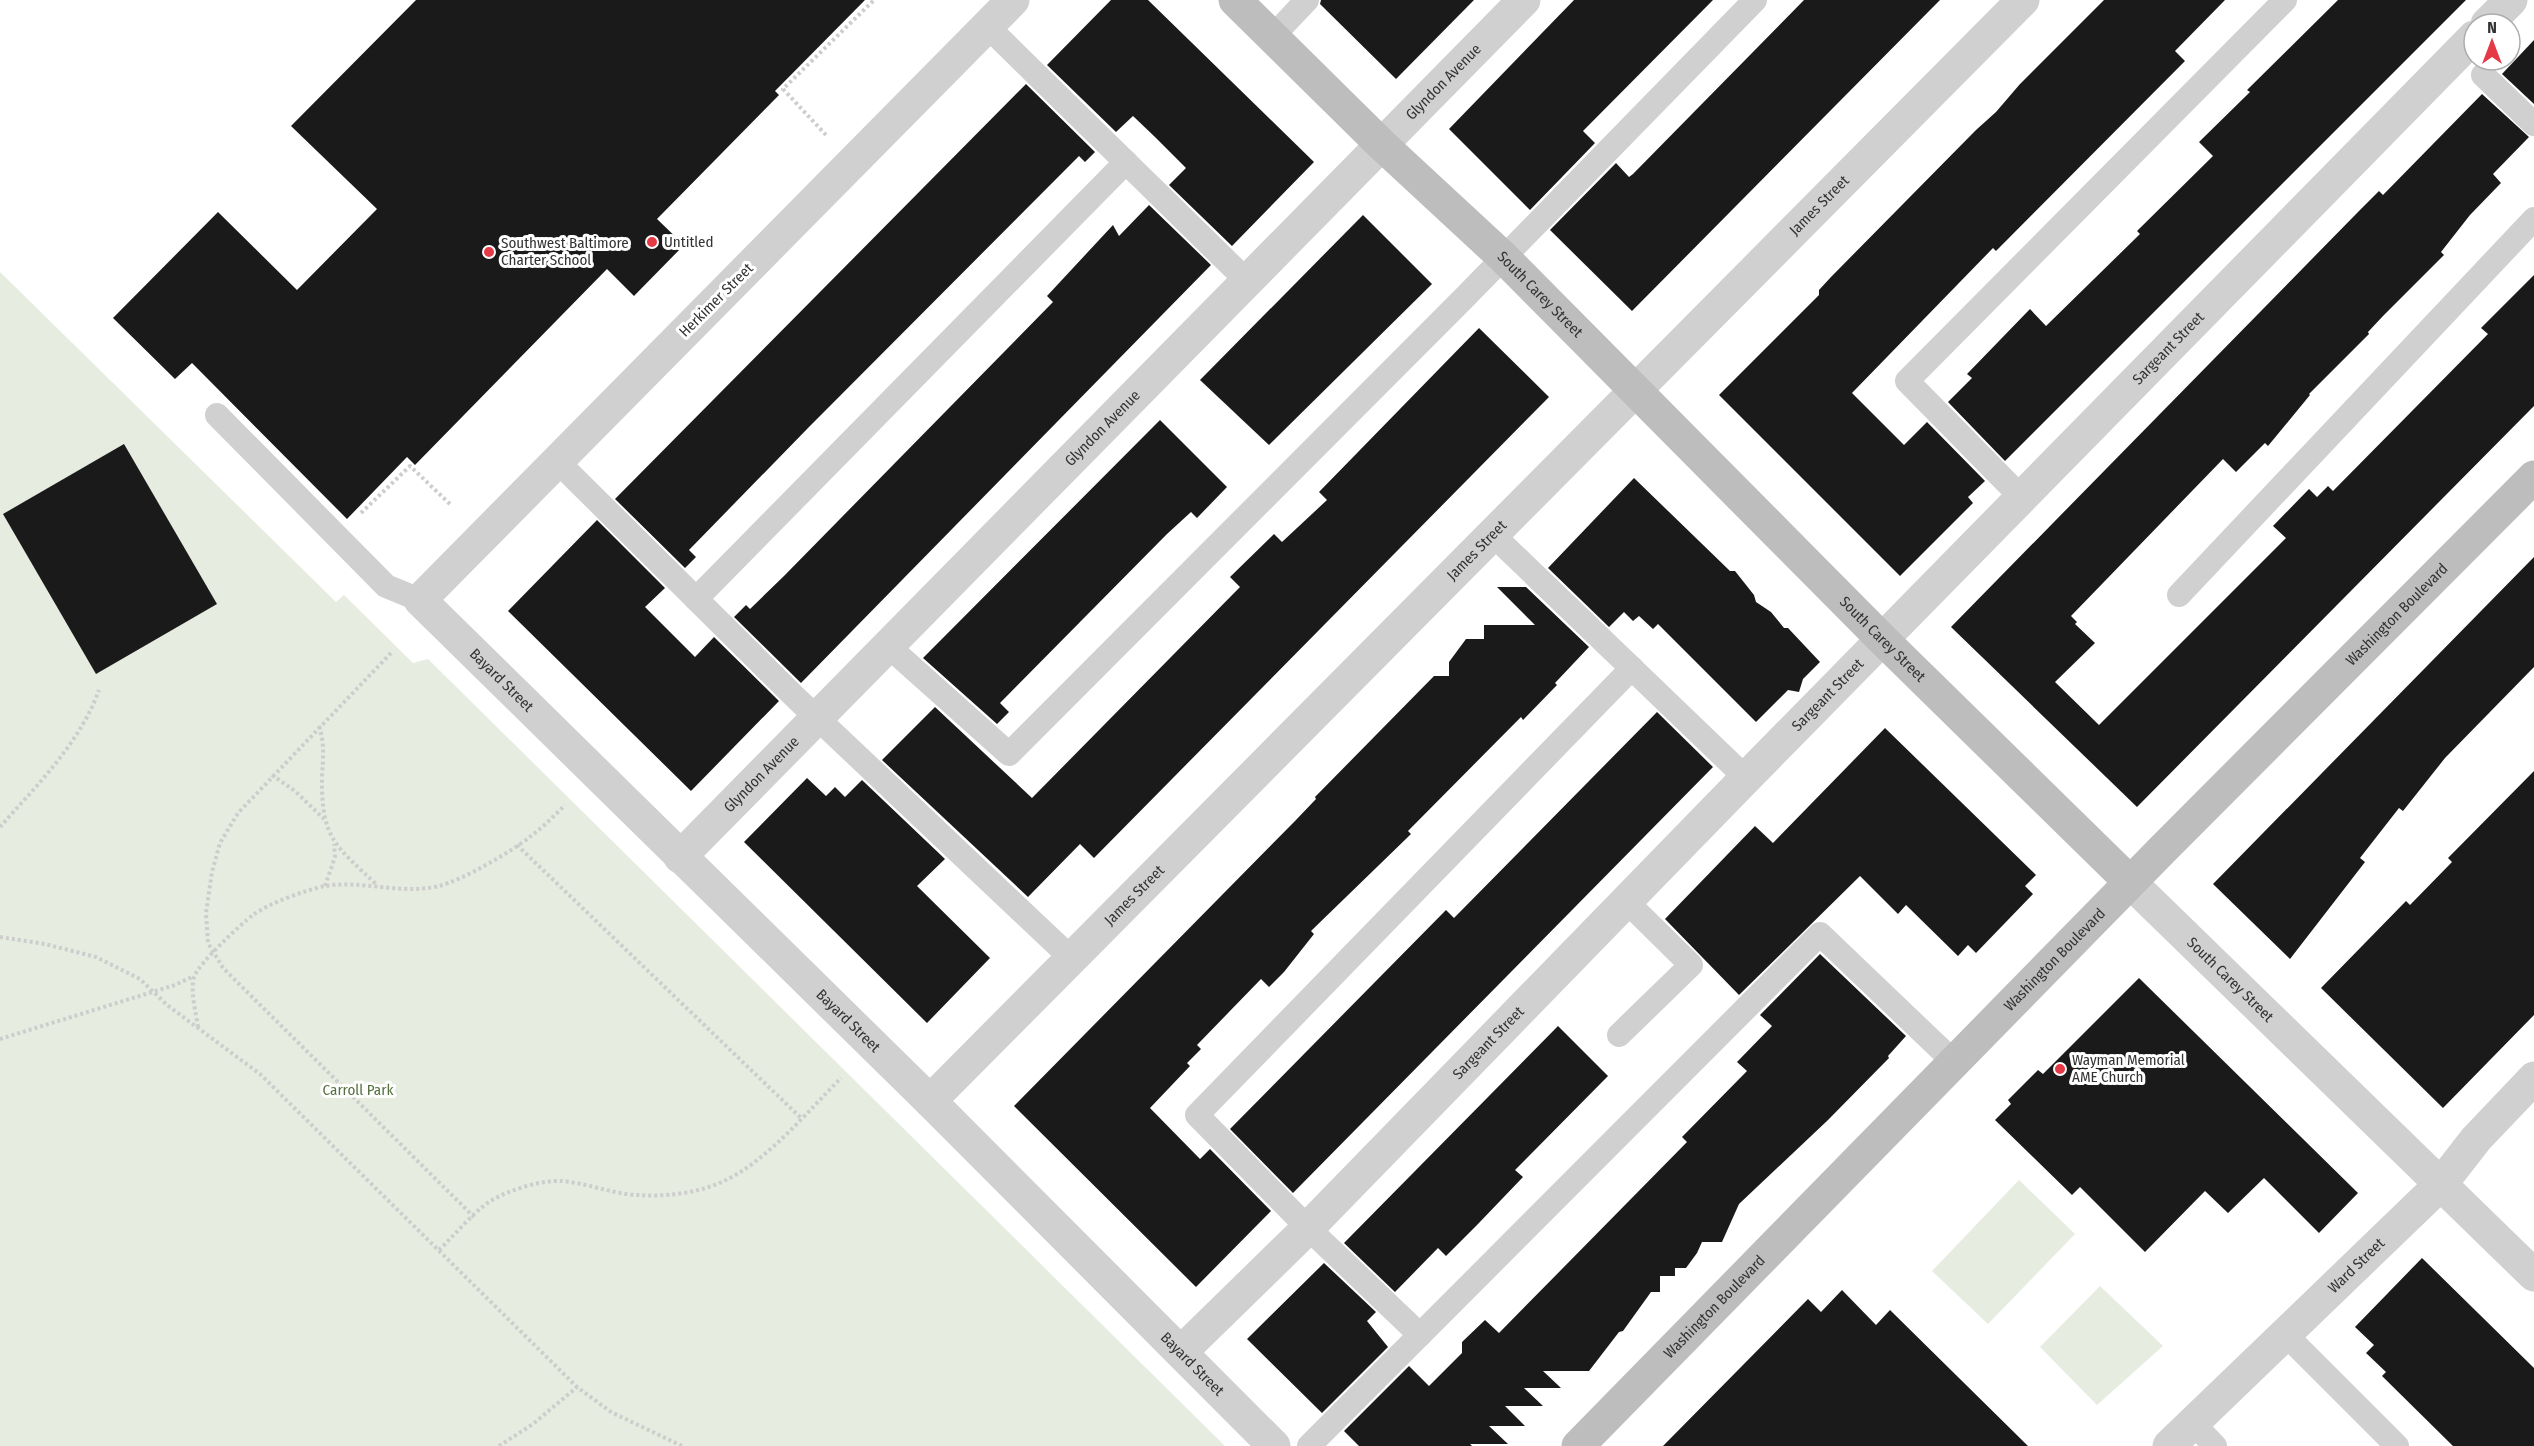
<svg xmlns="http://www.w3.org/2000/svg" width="2534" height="1446" font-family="'Fira Sans Condensed',sans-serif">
	<rect width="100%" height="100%" fill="#fff"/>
	<g fill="#e6ecdf">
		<path d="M0,272L336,602L344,595L413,663L428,659L1225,1446H0Z"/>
		<path d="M2019,1180L2075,1234L1988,1324L1932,1271Z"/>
		<path d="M2100,1286L2163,1346L2097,1405L2040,1347Z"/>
	</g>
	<g fill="#1a1a1a">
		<path d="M416,0H865L775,91L779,95L657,219L684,245L634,296L607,269L415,465L407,457L347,519L192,363L175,379L113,318L218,212L297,290L377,209L291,126Z"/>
		<path d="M1111,0H1148L1314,162L1232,246L1169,185L1186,168L1155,137L1133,116L1116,132L1047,65Z"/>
		<path d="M1321,0H1474L1396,79L1320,4Z"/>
		<path d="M1574,0H1713L1583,131L1595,143L1530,210L1449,129Z"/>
		<path d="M1804,0H1940L1632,311L1550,230L1616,163L1629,177L1633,174Z"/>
		<path d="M2104,0H2225L2175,51L2185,61L1996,251L1993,248L1852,393L1904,445L1927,422L1985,481L1968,497L1973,503L1900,576L1719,395L1819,295V290L1831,277L1976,130L1996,112L2020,84Z"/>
		<path d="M2338,0H2466L2005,461L1948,402L1972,378L1967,374L2030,309L2046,326L2140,234L2137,231L2213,156L2199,142L2250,92L2247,90Z"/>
		<path d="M2534,40V104L2502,74Z"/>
		<path d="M1026,84L1095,152L1085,162L1079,156L808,428L689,550L696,557L685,568L615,499Z"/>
		<path d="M2482,94L2529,137L2493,174L2501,183L2470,215L2441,252L2444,255L2383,316L2368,332L2369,334L2309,394L2310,395L2268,446L2265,443L2236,472L2223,459L2071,616L2077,622L2075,624L2095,643L2055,682L2099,725L2286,538L2273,526L2309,489L2317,497L2328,486L2333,491L2488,334L2481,328L2534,275V406L2137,807L1951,627L2359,211L2379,191L2383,195Z"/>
		<path d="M1149,205L1211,265L801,683L734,617L746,605L750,609L784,576L1053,302L1047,296L1113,225L1119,236Z"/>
		<path d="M1363,215L1432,284L1269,445L1200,380Z"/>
		<path d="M1479,328L1549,397L1094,858L1080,844L1028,897L882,760L935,707L1032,798L1240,587L1230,577L1274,534L1282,542L1327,500L1319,492Z"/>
		<path d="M1160,420L1227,487L1197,518L1191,512L1167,534L1000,703L1009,712L997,724L923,658Z"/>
		<path d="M124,444L217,604L96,674L3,514Z"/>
		<path d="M1634,478L1730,571H1735L1754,595L1756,602L1771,612L1784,628H1788L1820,662L1803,679L1799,692L1788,690L1756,722L1658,624L1653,629L1639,616L1633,621L1624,612L1609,627L1548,568Z"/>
		<path d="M597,520L665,588L645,607L695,657L714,637L779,701L691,791L508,611Z"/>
		<path d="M2534,557V667L2445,758L2403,811L2399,808L2360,858L2365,862L2290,959L2213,884Z"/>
		<path d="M1497,587H1526L1589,647L1555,683L1557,685L1523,720L1521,717L1408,831L1411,834L1311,931L1314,934L1284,972L1269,987L1261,979L1197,1045L1201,1049L1187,1063L1190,1066L1150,1108L1200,1159L1210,1149L1271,1211L1196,1287L1014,1106L1295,821L1316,799L1315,797L1434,676H1449V662L1466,639H1484V625H1535Z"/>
		<path d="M1657,712L1713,767L1293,1193L1230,1129L1446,910L1454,918Z"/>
		<path d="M1885,728L2036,875L2025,886L2033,894L1976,953L1968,945L1958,956L1906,905L1898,914L1860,876L1739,995L1665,919L1755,826L1773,843Z"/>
		<path d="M2534,771V1015L2443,1108L2321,988L2406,901L2410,905L2452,862L2448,858Z"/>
		<path d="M807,778L826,796L835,787L845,797L862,780L945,859L917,886L990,958L927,1023L744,842Z"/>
		<path d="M1820,954L1906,1036L1888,1056L1889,1058L1828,1120L1739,1204L1722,1242H1702L1697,1253L1686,1268H1675V1276H1660V1292H1651L1623,1331L1619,1332L1589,1371H1543L1561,1388H1524L1543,1406H1505L1525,1426H1489L1508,1444H1470L1472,1446H1359L1344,1431L1409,1366L1429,1386L1462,1353V1342L1485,1320L1499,1333L1687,1142L1682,1137L1747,1071L1737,1062L1772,1026L1760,1015Z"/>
		<path d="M2139,978L2358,1193L2319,1233L2264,1178L2228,1213L2205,1191L2145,1252L2080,1187L2072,1195L1995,1120L2011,1104L2008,1100L2038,1070L2043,1074Z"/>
		<path d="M1558,1026L1608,1076L1515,1170L1523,1177L1477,1225L1446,1256L1438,1248L1395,1292L1344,1243Z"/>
		<path d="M2422,1258L2534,1368V1446H2453L2382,1376L2386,1372L2366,1353L2374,1345L2355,1327Z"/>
		<path d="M1324,1263L1376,1312L1367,1321L1388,1347L1322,1413L1247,1339Z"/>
		<path d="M1842,1290L1876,1325L1890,1310L2028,1446H1663L1808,1299L1821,1312Z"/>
	</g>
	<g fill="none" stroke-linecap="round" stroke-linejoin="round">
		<g stroke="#cdcdcd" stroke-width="4" stroke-dasharray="3 3" stroke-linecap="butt">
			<path d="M826,135L783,89L874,0"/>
			<path d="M361,513L410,466L452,506"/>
			<path d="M391,653L238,813L220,843L212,872L206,913L208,943L223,968L474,1217"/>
			<path d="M319,726C325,744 323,758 322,776C321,839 335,845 378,886"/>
			<path d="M272,775L295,791L324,819"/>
			<path d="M0,827C37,785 80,743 99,690"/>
			<path d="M517,845L801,1118"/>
			<path d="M325,886L335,857L334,844"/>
			<path d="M0,937L45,944L96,957L140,979L167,1005L260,1074L577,1387L611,1412L682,1446"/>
			<path d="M198,1027C196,1012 190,992 194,977C198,964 241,924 253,915C269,903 306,890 325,886C363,880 402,895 439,886C463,880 511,852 531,836C543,827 554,816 565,805"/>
			<path d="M0,1039L175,985L194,976"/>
			<path d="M439,1250C454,1236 474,1211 492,1200C510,1190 540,1180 562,1181C587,1183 612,1194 638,1195C666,1197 700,1193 726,1180C768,1160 808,1111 841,1078"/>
			<path d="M499,1446L533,1424L577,1387"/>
		</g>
		<g stroke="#d0d0d0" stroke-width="24">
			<path d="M987,26L1247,281"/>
			<path d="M1272,37L1307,0"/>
			<path d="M2483,75L2534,124"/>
			<path d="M217,415L386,586L420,600"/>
			<path d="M557,461L796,698L1071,958"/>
			<path d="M2022,498L1907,381L2285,0"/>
			<path d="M1492,534L1746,778"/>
			<path d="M2179,595L2534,219"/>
			<path d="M696,599L1126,162"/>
			<path d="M887,645L1009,754L1467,295L1755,0"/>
			<path d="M1619,1035L1691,965L1626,901"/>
			<path d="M2285,1334L2397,1446"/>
			<path d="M1420,1335L1308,1228L1197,1115L1632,668"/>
			<path d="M2193,1423L2215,1446"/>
			<path d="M1309,1446L1820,934L1954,1062"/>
		</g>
		<g stroke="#d0d0d0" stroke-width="33">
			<path id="s1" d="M1013,0L420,600L930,1101L1274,1446"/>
			<path d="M2487,24L2511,0"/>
			<path id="s2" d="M680,857L1524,0"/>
			<path id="s3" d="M2130,882L2534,1275"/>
			<path id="s4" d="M930,1101L2023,0"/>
			<path id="s5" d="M1181,1352L1308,1228L1746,778L2474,37"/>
			<path id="s6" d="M2169,1446L2441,1184L2476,1139L2534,1078"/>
		</g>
		<g stroke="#bdbdbd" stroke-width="33">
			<path id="s7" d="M1235,0L1382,145L1503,257L1883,640L2130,882"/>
			<path id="s8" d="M1578,1446L2163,849L2534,477"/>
		</g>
	</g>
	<g fill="#e63946" stroke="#fff" stroke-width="2">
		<circle cx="652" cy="242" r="6"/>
		<circle cx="489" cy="252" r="6"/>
		<circle cx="2060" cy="1069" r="6"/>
	</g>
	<g text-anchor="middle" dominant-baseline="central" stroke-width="6" stroke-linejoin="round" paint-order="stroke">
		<g font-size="15" fill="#333" stroke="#fff">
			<text stroke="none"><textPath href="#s2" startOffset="1088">Glyndon Avenue</textPath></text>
			<text stroke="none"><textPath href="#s4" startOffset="1262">James Street</textPath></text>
			<text stroke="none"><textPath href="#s7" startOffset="424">South Carey Street</textPath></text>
			<text transform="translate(716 300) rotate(-45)">Herkimer Street</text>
			<text stroke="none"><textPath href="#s5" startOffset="1408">Sargeant Street</textPath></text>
			<text stroke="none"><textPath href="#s2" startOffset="602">Glyndon Avenue</textPath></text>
			<text stroke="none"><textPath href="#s4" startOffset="776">James Street</textPath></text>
			<text stroke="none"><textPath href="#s8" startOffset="1167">Washington Boulevard</textPath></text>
			<text stroke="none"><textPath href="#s7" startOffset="910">South Carey Street</textPath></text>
			<text stroke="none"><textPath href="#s1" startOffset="958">Bayard Street</textPath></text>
			<text stroke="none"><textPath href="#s5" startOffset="922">Sargeant Street</textPath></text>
			<text stroke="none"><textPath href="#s2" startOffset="116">Glyndon Avenue</textPath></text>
			<text stroke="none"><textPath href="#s4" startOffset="290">James Street</textPath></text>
			<text stroke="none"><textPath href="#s8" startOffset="681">Washington Boulevard</textPath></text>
			<text stroke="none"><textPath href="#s3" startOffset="140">South Carey Street</textPath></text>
			<text stroke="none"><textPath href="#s1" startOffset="1444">Bayard Street</textPath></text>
			<text stroke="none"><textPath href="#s5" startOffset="436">Sargeant Street</textPath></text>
			<text stroke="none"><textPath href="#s6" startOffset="260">Ward Street</textPath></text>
			<text stroke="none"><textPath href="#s8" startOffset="195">Washington Boulevard</textPath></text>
			<text stroke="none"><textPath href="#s1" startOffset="1930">Bayard Street</textPath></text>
		</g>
		<g font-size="15" fill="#333" stroke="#fff" text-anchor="start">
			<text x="664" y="242">Untitled</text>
			<text x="501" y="243">Southwest Baltimore<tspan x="501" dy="17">Charter School</tspan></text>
			<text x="2072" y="1060">Wayman Memorial<tspan x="2072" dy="17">AME Church</tspan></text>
		</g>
		<g font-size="15" fill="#56703f" stroke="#fff">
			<text x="358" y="1090">Carroll Park</text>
		</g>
	</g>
	<g transform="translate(2492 42)"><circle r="28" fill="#ffffff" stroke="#adadad" stroke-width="1.5"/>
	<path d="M0-4.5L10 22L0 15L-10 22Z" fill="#e63946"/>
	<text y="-9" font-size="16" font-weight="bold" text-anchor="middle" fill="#333333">N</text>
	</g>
</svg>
